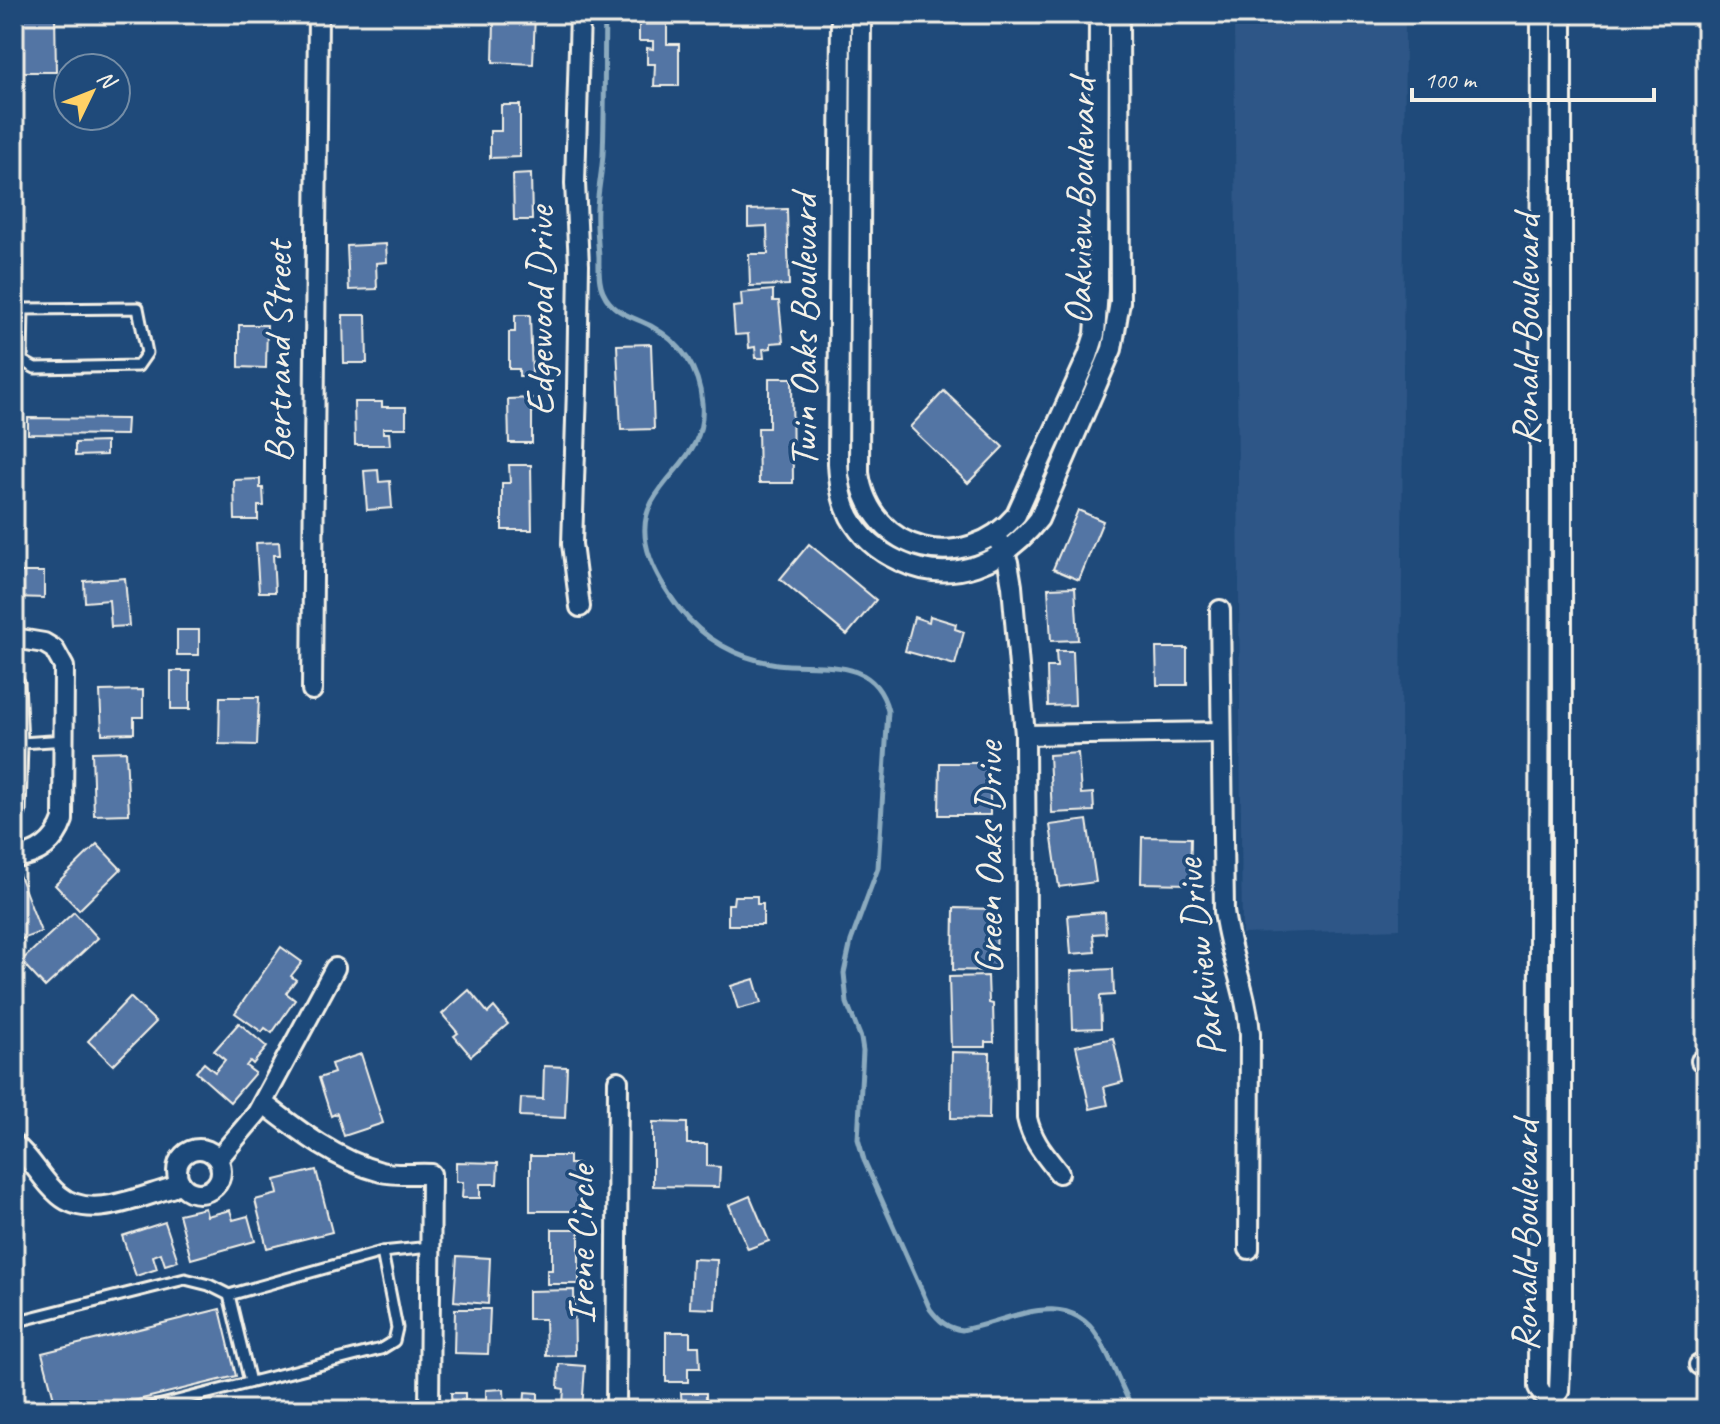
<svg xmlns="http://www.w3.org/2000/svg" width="1720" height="1424" font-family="Caveat,sans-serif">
	<rect width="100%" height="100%" fill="#1f4a7a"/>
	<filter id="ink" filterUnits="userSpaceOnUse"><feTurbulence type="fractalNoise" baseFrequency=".0125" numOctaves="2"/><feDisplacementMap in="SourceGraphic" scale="16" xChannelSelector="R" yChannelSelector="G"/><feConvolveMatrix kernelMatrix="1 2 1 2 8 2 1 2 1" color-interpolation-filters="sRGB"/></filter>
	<g filter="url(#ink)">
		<path fill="#2f5787" d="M1234,14H1405L1400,929L1242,934Z"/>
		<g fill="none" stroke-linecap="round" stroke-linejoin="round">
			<path stroke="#8cabbf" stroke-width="5" d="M605,14C604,60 605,107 603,154C602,172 598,190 597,208C596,224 598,241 599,257C599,268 598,282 603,292C613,314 632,316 651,326C682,343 699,368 702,403C706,452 672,466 652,502C632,538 658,580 679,608C703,639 738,659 777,664C820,669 875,655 888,711L878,868L851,941L844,973L847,1003L861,1038L863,1051L858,1139L864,1160L930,1309C939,1321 947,1328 962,1330C1008,1322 1066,1285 1098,1337C1113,1360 1120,1387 1134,1410"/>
		</g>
		<g fill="#5374a4" stroke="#f4f1e8" stroke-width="2">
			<path d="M14,14H55L56,72H14Z"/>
			<path d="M508,14H535L533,64L493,62L494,21H507Z"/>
			<path d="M639,24H667V44H679V86H654L655,64H647V48L653,49V41H639Z"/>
			<path d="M501,105H520V157L490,158V131H501Z"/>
			<path d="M531,174L532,220H514L513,175Z"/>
			<path d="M787,209L789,285L750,286L749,254H768L767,226L748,227V210Z"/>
			<path d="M386,244L387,262L376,263L377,289L349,290L347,246Z"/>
			<path d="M773,290V301H779L783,342L771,343V348L763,349L764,358H756L755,347L749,348L748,334L735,335L733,307L742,306L741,293Z"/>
			<path d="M343,315H366L367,363H344Z"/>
			<path d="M515,315H530L532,376H519V369H509V332H515Z"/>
			<path d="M239,325H267L266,368L239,367Z"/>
			<path d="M651,344L654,429L621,430L617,345Z"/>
			<path d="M769,378H792L793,483H759L758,428H769Z"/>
			<path d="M944,391L1003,447L968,483L910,427Z"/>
			<path d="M532,398V443H509L508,399Z"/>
			<path d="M354,402H382V407H406V428H383V433H389L390,445H355Z"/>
			<path d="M28,418L127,419L126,435L28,434Z"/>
			<path d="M106,442V455L75,456V443Z"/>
			<path d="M509,465H531L532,530H502V483H510Z"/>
			<path d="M378,470L379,482L390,481L392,508L367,510L364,471Z"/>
			<path d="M260,479V488H263L264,506H258V520H235L234,480Z"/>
			<path d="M1078,510L1103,521L1079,580L1053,569Z"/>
			<path d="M279,542L280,555H273L275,592H259L256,543Z"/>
			<path d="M809,544L876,600L847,635L780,579Z"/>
			<path d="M14,572H44V598L14,597Z"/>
			<path d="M125,578L129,626L111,627L109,600L85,602L84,581Z"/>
			<path d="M1075,587L1078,640L1051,641L1048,588Z"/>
			<path d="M930,616L956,624L955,629L964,632L955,665L905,651L914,617L929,622Z"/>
			<rect x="177" y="630" width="22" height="25"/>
			<path d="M1156,648H1187V685H1157Z"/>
			<path d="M1056,651H1073L1075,705L1048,706L1047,667H1057Z"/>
			<rect x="171" y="671" width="19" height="38"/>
			<path d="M143,690V717H134V733L102,734L100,691Z"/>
			<path d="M220,697H259L257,745L219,744Z"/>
			<path d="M126,751L129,814L94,815L92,752Z"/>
			<path d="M1078,753L1081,794L1093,793L1094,811L1052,813L1049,755Z"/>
			<path d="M940,763H990V815H939Z"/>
			<path d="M1087,820L1096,882L1059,887L1050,825Z"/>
			<path d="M1142,837L1191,838L1190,884L1141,883Z"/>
			<path d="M97,844L121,869L79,910L55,885Z"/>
			<path d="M19,875L41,932L14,942V877Z"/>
			<path d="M734,896H757V904H763V925H728V904H733Z"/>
			<path d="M954,908L997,909L996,971L953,970Z"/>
			<path d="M74,912L98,938L45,987L21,961Z"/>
			<path d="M1105,912L1106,933L1093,934L1095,952L1071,954L1068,915Z"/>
			<path d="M281,947L302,962L291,976L296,980L286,993L295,1000L272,1033L265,1028L262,1032L235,1013Z"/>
			<path d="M1113,969L1114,995L1100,996L1101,1028L1073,1029L1071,971Z"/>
			<path d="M988,976L989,1003L993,1004L994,1042H985V1047H951L949,977Z"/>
			<path d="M754,979L761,1003L738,1009L731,986Z"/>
			<path d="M469,990L488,1013L494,1007L508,1024L471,1056L454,1036L458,1033L442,1014Z"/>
			<path d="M130,997L156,1022L113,1065L88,1041Z"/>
			<path d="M239,1023L267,1047L253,1064L250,1061L246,1066L255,1073L230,1102L196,1072L204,1063L215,1072L225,1060L214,1051Z"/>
			<path d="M1113,1038L1123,1082L1104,1087L1108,1105L1090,1109L1076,1046Z"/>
			<path d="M952,1052L990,1053L989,1119L951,1118Z"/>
			<path d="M361,1054L383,1123L344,1136L337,1113L331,1116L319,1078L334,1073L331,1064Z"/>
			<path d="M544,1066L567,1067L565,1118L520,1116L521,1098L543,1099Z"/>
			<path d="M653,1122L687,1123V1144H707V1166L720,1167L719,1187L653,1186Z"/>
			<path d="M530,1156H569V1164H579V1211H530Z"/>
			<path d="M456,1162L498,1163L497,1184H480V1198H462L463,1182H456Z"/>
			<path d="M316,1170L332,1232L267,1248L255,1200L278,1194L275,1180Z"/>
			<path d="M750,1196L769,1241L748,1249L729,1205Z"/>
			<path d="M205,1208L207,1216L230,1210L233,1220L248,1216L255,1241L191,1259L179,1214Z"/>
			<path d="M165,1222L178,1261L165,1265L161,1253L153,1256L157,1269L136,1276L122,1236Z"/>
			<path d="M552,1229H579V1284H547V1270H552Z"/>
			<path d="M457,1256L490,1258L488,1304L454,1301Z"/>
			<path d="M692,1259L717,1260L715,1309L690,1308Z"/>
			<path d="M574,1290L575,1355L546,1356L545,1319H528V1291Z"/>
			<path d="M220,1309L236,1376L97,1410H57L42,1353Z"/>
			<path d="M455,1309H490L488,1354L454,1353Z"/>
			<path d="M666,1332H690V1346H699L700,1368H688V1382H666Z"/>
			<path d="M559,1364L585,1366L582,1410H524L525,1392L538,1393V1403L563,1404L564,1389L558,1388Z"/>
			<path d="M504,1389L505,1410H452L451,1393H465V1407L486,1406V1390Z"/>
			<path d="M681,1393H706V1410H682Z"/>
			<path d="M306,1403L308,1410H277Z"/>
		</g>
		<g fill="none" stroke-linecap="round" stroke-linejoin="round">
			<defs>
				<g id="service">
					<path d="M14,361H22L35,368L138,366L147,353L138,308L23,309L22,361"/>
					<path d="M19,682L22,743"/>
					<path d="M20,813L22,743L65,740"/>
					<path d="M14,1322L185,1279L209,1285L229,1295"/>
					<path d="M250,1382L229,1295L382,1252"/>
					<path d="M142,1410L381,1349L394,1341L397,1328L382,1252L430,1247"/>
				</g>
				<g id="minor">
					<path d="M841,14L838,463C839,481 841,500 850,517C861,537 879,552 899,561C952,586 1004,563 1039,519L1112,349L1120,302L1119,14"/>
					<path d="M861,14L859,473C871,555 965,575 1016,515L1088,356L1095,334L1098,290L1099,14"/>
					<path d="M1541,14L1538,1387L1543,1396C1551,1399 1555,1397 1559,1391L1562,1319V14"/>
					<path d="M999,542L1008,562L1012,586L1025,735L1027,1118C1032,1141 1045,1155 1059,1173"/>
					<path d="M580,607L572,544L577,389L579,265L575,183L580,14"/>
					<path d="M1220,610L1224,911C1229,953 1247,991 1250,1034L1249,1249"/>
					<path d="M14,638L44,643L54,649L64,667L63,820C55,843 38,855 14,858"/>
					<path d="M312,690L318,14"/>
					<path d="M1025,735L1221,732"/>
					<path d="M1701,1061H1706"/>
					<path d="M263,1103C299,1131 336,1160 381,1172C397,1176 416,1173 431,1174L429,1410"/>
					<path d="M14,1144C32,1158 41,1180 59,1195C89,1221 138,1197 171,1188L180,1182"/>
					<circle cx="199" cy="1171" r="22"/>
					<path d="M218,1159L257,1113L335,968"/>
					<path d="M1699,1365H1706"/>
					<path d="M616,1410L618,1081"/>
				</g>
			</defs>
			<use href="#service" stroke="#f4f1e8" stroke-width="15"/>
			<use href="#minor" stroke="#f4f1e8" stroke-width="24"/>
			<use href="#service" stroke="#1f4a7a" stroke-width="9"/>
			<use href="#minor" stroke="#1f4a7a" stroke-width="18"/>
		</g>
	</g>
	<g text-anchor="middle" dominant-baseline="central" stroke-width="7" stroke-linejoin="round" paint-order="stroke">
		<g font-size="40" fill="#f4f1e8" stroke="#1f4a7a">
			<text transform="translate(1080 202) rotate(-89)">Oakview Boulevard</text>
			<text transform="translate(540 311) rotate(-90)">Edgewood Drive</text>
			<text transform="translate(1526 330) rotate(-90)">Ronald Boulevard</text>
			<text transform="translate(804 331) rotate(-90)">Twin Oaks Boulevard</text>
			<text transform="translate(278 352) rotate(-90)">Bertrand Street</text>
			<text transform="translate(989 858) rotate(-90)">Green Oaks Drive</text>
			<text transform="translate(1200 958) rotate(-97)">Parkview Drive</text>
			<text transform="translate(1525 1236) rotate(-90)">Ronald Boulevard</text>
			<text transform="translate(581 1245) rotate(-90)">Irene Circle</text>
		</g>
	</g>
	<rect width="1720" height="1424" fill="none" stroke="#1f4a7a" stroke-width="48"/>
	<rect x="24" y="24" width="1672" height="1376" fill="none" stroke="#f4f1e8" stroke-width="3" filter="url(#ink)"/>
	<g transform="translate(92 92) rotate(47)"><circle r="38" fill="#1f4a7a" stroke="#748da6" stroke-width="2"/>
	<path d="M0-6L14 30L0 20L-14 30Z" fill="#ffd166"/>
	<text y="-12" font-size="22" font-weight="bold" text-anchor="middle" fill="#f4f1e8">N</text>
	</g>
	<path d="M1412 88v12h242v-12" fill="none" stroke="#f4f1e8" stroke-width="4"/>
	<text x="1424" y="88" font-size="24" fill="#f4f1e8" stroke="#1f4a7a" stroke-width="6" paint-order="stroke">100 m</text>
</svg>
